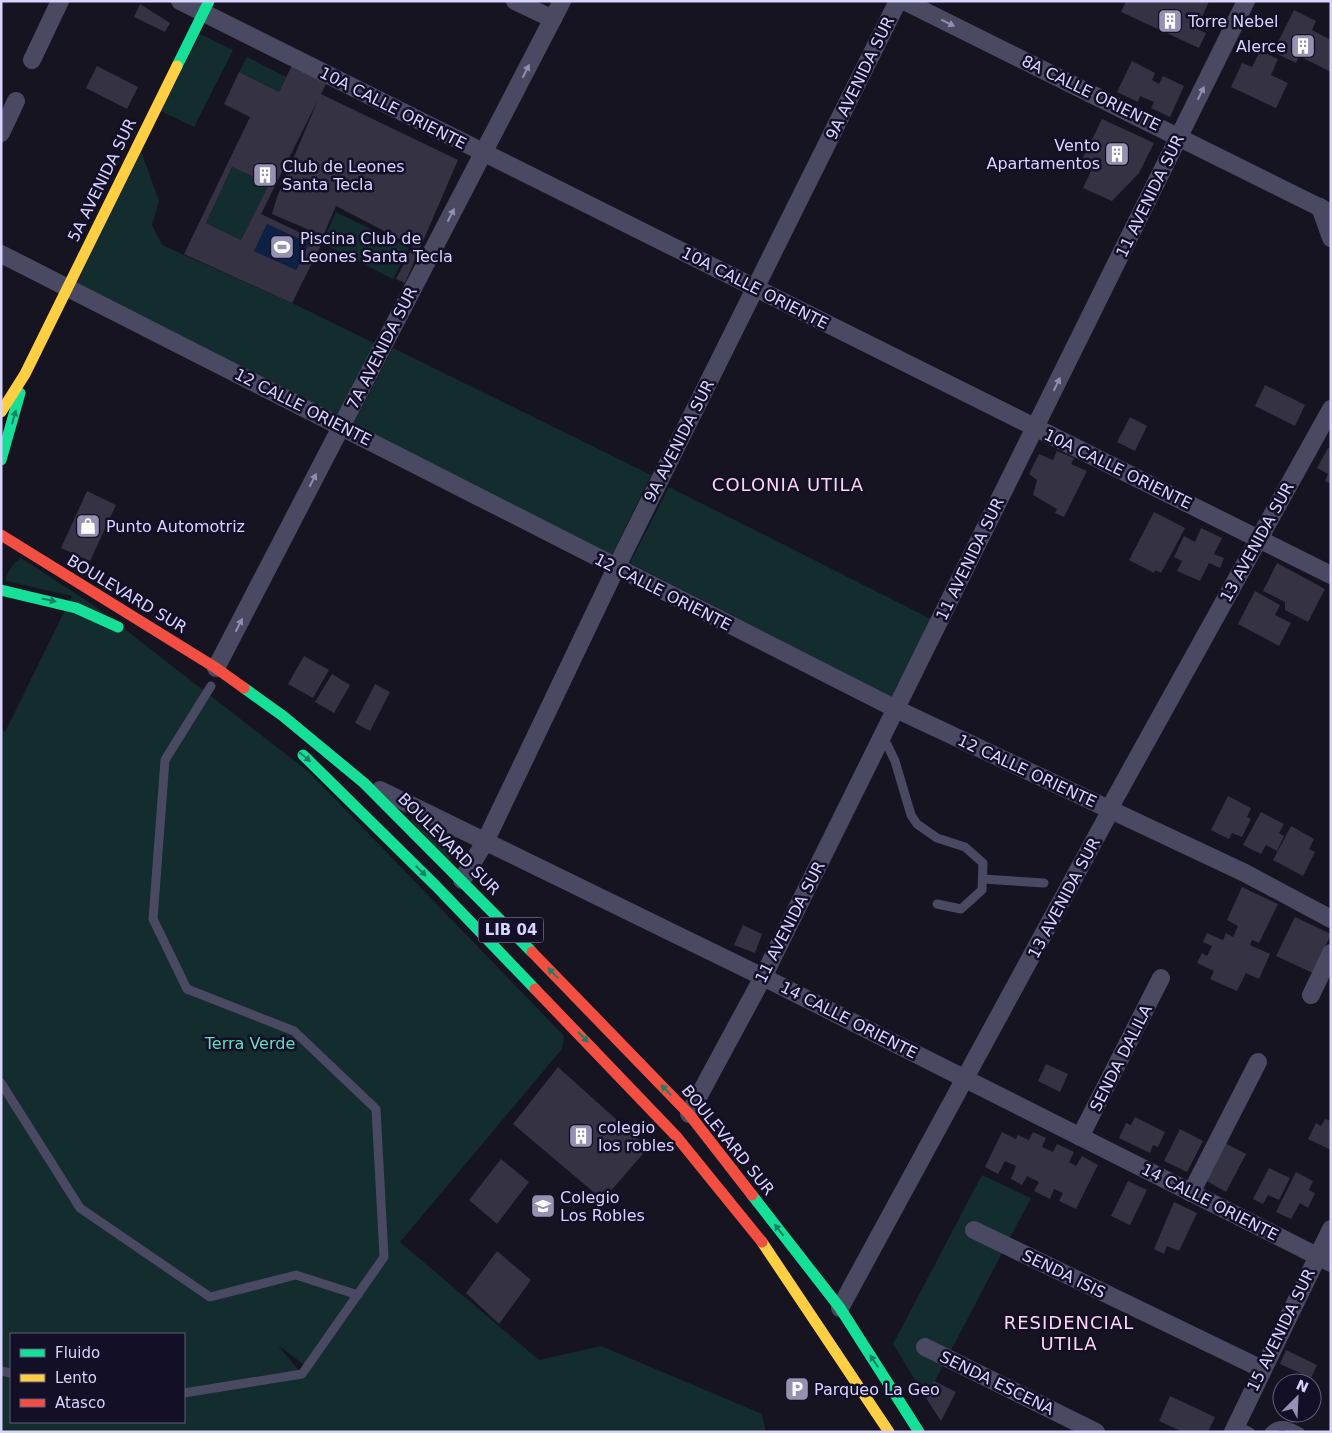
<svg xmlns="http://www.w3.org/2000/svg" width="1332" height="1433" font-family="'DejaVu Sans',sans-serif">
	<rect width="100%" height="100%" fill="#161421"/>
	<g fill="#132c2d" fill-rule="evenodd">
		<path d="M200,34L233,50L194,127L161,111Z"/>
		<path d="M247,57L286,77L279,92L239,72Z"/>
		<path d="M141,151L159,201L152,225L162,245L292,303L378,345L341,418L75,287Z"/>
		<path d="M232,167L269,184L241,240L206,223Z"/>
		<path d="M336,212L409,248L393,279L322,243Z"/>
		<path d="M393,348L651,475L611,557L353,424Z"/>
		<path d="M669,487L931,619L891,697L630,563Z"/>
		<path d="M21,558L96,607L309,772L564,1036L562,1049L400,1242L539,1360L601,1346L762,1414L766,1432H1V730L5,732L72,596L6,581C6,572 14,562 21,558ZM11,1334H184V1422H11ZM279,1346L307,1367L302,1374L279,1347Z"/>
		<path d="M416,813L457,838L449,862L411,820Z"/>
		<path d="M982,1175L1031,1198L926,1398L893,1344Z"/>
	</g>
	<path fill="#0d2144" d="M267,224L309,243L296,270L254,251Z"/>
	<g fill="#343243" fill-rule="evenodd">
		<path d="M1126,1H1209L1197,29L1206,33L1199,48L1121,12Z"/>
		<path d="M140,4L170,23L165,32L134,17Z"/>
		<path d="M1294,10L1316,21L1312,30L1331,40V72L1299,56L1296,63L1273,52Z"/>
		<path d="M1260,51L1278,59L1271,75L1288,83L1276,108L1231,87L1242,63L1252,67Z"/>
		<path d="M1132,61L1155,73L1152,80L1159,84L1163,76L1184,86L1170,117L1151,108L1154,102L1140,96L1138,102L1117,92Z"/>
		<path d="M292,65L327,82L321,94L458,160L405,283L396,279L413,246L336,206L323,236L272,214L277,197L318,100L261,214L322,243L292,303L184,254L250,117L224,104L239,72L279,92ZM232,167L269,184L241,240L206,223ZM267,224L309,243L296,270L254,251Z"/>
		<path d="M97,66L138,87L127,109L86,88Z"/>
		<path d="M1102,119L1154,143L1139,173L1112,201L1083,188L1092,169L1080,164Z"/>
		<path d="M1265,385L1305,405L1295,426L1255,406Z"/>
		<path d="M1130,417L1147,426L1135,451L1117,442Z"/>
		<path d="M1328,448L1331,449V484L1325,481L1328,474L1317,468Z"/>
		<path d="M1057,451L1074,458L1071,464L1087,471L1064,517L1055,513L1057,509L1033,495L1037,480L1029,474L1039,454L1053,460Z"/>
		<path d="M87,491L116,505L90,561L61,548Z"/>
		<path d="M1154,512L1185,528L1161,573L1155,570L1154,573L1129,560Z"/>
		<path d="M1201,528L1222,538L1214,554L1224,558L1220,568L1209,563L1200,581L1177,571L1182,561L1174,557L1184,536L1195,542Z"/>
		<path d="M1277,563L1325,589L1308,622L1285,610V602L1263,591Z"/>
		<path d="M1255,591L1280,605L1275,615L1291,623L1279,646L1238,624Z"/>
		<path d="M304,656L329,670L313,698L288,684Z"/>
		<path d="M332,674L350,685L334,713L315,702Z"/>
		<path d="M375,684L390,692L370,731L355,723Z"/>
		<path d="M1228,796L1251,808L1247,817L1251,819L1242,837L1232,833L1229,839L1211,830Z"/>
		<path d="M1261,812L1284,824L1279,833L1284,836L1277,851L1266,845L1261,854L1243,845Z"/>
		<path d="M1291,826L1314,839L1309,849L1315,852L1303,876L1273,860Z"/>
		<path d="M1242,887L1278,904L1259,943L1252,940L1250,945L1270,954L1259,979L1246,973L1237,991L1210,979L1214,971L1197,963L1202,953L1207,956L1212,946L1203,942L1207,933L1223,940L1226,933L1233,937L1238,926L1227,920Z"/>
		<path d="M1295,917L1331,934L1313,973L1276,956Z"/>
		<path d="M743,925L762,934L755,953L734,945Z"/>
		<path d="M1046,1064L1068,1074L1060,1092L1038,1081Z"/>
		<path d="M558,1067L648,1148L603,1200L513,1124Z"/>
		<path d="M1135,1117L1165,1132L1158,1147L1153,1145L1150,1153L1119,1138L1126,1123L1131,1125Z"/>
		<path d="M1325,1119L1331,1121V1150L1308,1139L1316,1123L1321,1126Z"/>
		<path d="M1180,1129L1203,1141L1187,1172L1164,1161Z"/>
		<path d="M1002,1132L1016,1139L1018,1135L1029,1140L1033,1132L1046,1138L1042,1147L1053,1152L1057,1144L1074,1152L1069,1162L1076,1166L1082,1156L1098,1165L1076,1209L1059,1201L1063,1193L1054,1189L1050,1199L1034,1191L1039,1182L1027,1176L1022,1185L1011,1179L1016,1166L1005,1161L998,1174L985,1167Z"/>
		<path d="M1225,1143L1246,1154L1226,1192L1205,1180Z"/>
		<path d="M501,1159L529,1182L497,1224L469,1200Z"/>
		<path d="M1269,1168L1290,1178L1279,1200L1268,1195L1263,1204L1253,1199Z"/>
		<path d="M1296,1172L1313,1181L1309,1190L1315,1193L1308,1208L1300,1203L1291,1219L1276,1212Z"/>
		<path d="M1128,1181L1147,1190L1130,1225L1111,1216Z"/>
		<path d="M1174,1202L1197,1213L1179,1251L1167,1246L1164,1254L1154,1249Z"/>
		<path d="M497,1251L531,1280L499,1324L466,1293Z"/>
		<path d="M1286,1350L1317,1365L1311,1378L1280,1364Z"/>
		<path d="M934,1381L956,1392L941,1421L926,1398Z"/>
		<path d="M1170,1396L1215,1417L1208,1432H1183L1159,1421Z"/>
	</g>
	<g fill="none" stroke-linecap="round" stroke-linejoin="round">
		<g stroke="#4a4962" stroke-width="9">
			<path d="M883,736L895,761L911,815L917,824L937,838L965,847L983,863L982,890L961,909L937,904"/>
			<path d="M983,879L1044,883"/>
			<path d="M1,1083L80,1208L210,1297L296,1275L358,1295"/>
			<path d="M1,1371L11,1373"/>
			<path d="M184,1393L302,1374L384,1257L376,1109L294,1031L187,989L153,919L165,760L211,686"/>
			<path d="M1236,1425L1250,1432"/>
			<path d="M1269,1432C1279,1421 1288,1426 1300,1432"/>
		</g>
		<g stroke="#4a4962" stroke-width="18">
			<path d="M180,1L1331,575"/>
			<path d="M515,1L553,19"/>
			<path d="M904,1L1331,213"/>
			<path d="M32,60L60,1"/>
			<path d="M1,133L16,101"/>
			<path d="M1320,207L1331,238"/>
			<path d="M1,254L896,709L1245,873L1331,919"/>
			<path d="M216,668L562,1"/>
			<path d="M380,790L763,977L1331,1263"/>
			<path d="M462,880L485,842L616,568L898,1"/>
			<path d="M1311,995L1331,953"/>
			<path d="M689,1114L763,977L1246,1"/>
			<path d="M1080,1137L1161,978"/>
			<path d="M1191,1193L1258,1062"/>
			<path d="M974,1230L1262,1369"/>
			<path d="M840,1308L1106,819L1114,800L1331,409"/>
			<path d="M925,1347L1096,1432"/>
			<path d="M1233,1432L1331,1229"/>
		</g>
		<g stroke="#16e098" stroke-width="11">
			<path d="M177,66L209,1"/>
			<path d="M1,460L20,393"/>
			<path d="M1,590L76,608L118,627"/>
			<path d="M244,688L283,716L364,783L532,952"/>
			<path d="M303,755L436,886L535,989"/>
			<path d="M752,1195L840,1308L919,1432"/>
		</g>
		<g stroke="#ffcf43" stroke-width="11">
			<path d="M1,412L25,374L177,66"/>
			<path d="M762,1242L889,1432"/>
		</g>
		<g stroke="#f24e42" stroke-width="11">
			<path d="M1,535L216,668L244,688"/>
			<path d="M532,952L689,1114L752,1195"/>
			<path d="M535,989L676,1136L762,1242"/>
		</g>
	</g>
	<defs><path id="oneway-solid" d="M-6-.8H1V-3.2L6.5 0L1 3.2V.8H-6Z" transform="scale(1.25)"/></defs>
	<g fill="#928eb0">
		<use href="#oneway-solid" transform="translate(948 23) rotate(26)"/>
		<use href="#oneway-solid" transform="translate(526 71) rotate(-63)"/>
		<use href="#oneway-solid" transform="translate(1201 93) rotate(-64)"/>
		<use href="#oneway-solid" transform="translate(451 215) rotate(-63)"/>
		<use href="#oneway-solid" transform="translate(1057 384) rotate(-64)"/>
		<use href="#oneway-solid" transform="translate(313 480) rotate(-63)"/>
		<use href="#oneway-solid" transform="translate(239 625) rotate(-63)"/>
	</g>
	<g fill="#158265">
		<use href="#oneway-solid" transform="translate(14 417) rotate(-74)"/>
		<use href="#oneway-solid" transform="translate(49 600) rotate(12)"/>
		<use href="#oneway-solid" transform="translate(305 757) rotate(40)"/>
		<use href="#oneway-solid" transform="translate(421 871) rotate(45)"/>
		<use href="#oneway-solid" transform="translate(553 973) rotate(-135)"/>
		<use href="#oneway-solid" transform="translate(583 1037) rotate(46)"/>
		<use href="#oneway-solid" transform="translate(666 1090) rotate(-134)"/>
		<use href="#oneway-solid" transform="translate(779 1230) rotate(-128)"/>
		<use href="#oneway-solid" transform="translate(874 1361) rotate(-123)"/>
	</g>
	<defs>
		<symbol id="building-square" viewBox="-11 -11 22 22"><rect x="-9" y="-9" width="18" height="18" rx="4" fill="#9591b1" stroke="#130f26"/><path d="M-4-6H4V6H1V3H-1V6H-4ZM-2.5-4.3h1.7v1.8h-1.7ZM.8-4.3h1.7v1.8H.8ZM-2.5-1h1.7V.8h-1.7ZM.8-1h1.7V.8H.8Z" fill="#fff"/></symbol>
		<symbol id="stadium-square" viewBox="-11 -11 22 22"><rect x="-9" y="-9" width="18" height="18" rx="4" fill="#9591b1" stroke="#130f26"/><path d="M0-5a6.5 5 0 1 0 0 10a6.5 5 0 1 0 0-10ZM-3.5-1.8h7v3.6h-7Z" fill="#fff"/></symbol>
		<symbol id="shop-square" viewBox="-11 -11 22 22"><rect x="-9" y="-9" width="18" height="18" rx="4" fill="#9591b1" stroke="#130f26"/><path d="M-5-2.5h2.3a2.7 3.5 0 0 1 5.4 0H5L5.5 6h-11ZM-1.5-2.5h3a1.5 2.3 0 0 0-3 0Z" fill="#fff"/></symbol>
		<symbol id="school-square" viewBox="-11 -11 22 22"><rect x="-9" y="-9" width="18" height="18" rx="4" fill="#9591b1" stroke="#130f26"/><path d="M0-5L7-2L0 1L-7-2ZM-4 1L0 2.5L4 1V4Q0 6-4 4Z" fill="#fff"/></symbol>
		<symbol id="parking-square" viewBox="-11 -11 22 22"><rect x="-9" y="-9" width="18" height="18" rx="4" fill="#9591b1" stroke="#130f26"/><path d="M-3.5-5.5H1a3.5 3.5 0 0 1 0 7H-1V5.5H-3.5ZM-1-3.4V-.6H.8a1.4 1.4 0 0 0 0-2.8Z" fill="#fff"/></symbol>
	</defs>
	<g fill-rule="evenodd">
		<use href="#building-square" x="1156" y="7" width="28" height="28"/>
		<use href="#building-square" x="1289" y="32" width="28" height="28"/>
		<use href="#building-square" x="1103" y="140" width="28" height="28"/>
		<use href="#building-square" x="251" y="161" width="28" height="28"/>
		<use href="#stadium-square" x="268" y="233" width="28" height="28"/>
		<use href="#shop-square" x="74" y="512" width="28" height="28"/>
		<use href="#building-square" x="567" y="1122" width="28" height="28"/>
		<use href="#school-square" x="529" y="1192" width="28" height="28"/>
		<use href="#parking-square" x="783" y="1375" width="28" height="28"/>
	</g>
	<g text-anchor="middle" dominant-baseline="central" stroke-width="5" stroke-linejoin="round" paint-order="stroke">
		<rect fill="#130f26" stroke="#9e99be" stroke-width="1" x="478.5" y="917.5" width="65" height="25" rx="4"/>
		<g font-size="15" font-weight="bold" fill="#d9d4ff">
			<text x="511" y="930">LIB 04</text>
		</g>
		<g font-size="16" fill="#d9d4ff" stroke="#130f26" text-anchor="start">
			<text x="1188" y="21">Torre Nebel</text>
			<text x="1286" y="46" text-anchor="end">Alerce</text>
			<text x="1100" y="145" text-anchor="end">Vento<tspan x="1100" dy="18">Apartamentos</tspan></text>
			<text x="282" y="166">Club de Leones<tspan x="282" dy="18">Santa Tecla</tspan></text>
			<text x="300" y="238">Piscina Club de<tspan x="300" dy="18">Leones Santa Tecla</tspan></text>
			<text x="106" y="526">Punto Automotriz</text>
			<text x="598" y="1127">colegio<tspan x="598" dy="18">los robles</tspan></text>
			<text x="560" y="1197">Colegio<tspan x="560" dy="18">Los Robles</tspan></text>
			<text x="814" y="1389">Parqueo La Geo</text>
		</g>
		<g font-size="16" fill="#d9d4ff" stroke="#130f26">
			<text transform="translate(860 78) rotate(-64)">9A AVENIDA SUR</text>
			<text transform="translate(1091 93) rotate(26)">8A CALLE ORIENTE</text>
			<text transform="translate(393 108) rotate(27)">10A CALLE ORIENTE</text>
			<text transform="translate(102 180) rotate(-64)">5A AVENIDA SUR</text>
			<text transform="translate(1150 196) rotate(-64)">11 AVENIDA SUR</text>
			<text transform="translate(755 288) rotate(27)">10A CALLE ORIENTE</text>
			<text transform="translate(382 348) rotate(-63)">7A AVENIDA SUR</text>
			<text transform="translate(303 407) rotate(27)">12 CALLE ORIENTE</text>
			<text transform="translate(679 441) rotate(-63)">9A AVENIDA SUR</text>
			<text transform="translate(1118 469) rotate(26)">10A CALLE ORIENTE</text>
			<text transform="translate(1257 542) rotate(-61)">13 AVENIDA SUR</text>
			<text transform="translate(970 559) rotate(-64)">11 AVENIDA SUR</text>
			<text transform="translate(663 592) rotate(27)">12 CALLE ORIENTE</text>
			<text transform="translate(127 594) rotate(31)">BOULEVARD SUR</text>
			<text transform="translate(1027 771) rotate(25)">12 CALLE ORIENTE</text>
			<text transform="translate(449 844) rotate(45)">BOULEVARD SUR</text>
			<text transform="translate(1064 898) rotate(-62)">13 AVENIDA SUR</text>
			<text transform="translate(790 922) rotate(-63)">11 AVENIDA SUR</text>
			<text transform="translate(849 1020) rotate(27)">14 CALLE ORIENTE</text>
			<text transform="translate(1121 1058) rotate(-63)">SENDA DALILA</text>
			<text transform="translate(728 1140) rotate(51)">BOULEVARD SUR</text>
			<text transform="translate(1210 1202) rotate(27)">14 CALLE ORIENTE</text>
			<text transform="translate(1064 1274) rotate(26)">SENDA ISIS</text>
			<text transform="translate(1281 1330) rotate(-64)">15 AVENIDA SUR</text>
			<text transform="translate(997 1383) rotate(26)">SENDA ESCENA</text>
		</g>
		<g font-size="16" fill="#5fe0c0" stroke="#130f26">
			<text x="250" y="1043">Terra Verde</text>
		</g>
		<g font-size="18" letter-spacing="1" fill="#ffd6f0" stroke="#130f26">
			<text x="788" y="484">COLONIA UTILA</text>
			<text x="1069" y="1322">RESIDENCIAL<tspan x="1069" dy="21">UTILA</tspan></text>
		</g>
	</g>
	<rect width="1332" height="1433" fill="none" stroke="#d9d4ff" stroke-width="5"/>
	<rect x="10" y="1333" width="175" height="90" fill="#130f26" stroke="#625e7d"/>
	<rect x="20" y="1349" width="25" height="8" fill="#16e098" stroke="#625e7d"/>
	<text x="55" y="1358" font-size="15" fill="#d9d4ff">Fluido</text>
	<rect x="20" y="1374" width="25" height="8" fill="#ffcf43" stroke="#625e7d"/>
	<text x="55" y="1383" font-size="15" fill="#d9d4ff">Lento</text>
	<rect x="20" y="1399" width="25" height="8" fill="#f24e42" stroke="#625e7d"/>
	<text x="55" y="1408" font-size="15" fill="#d9d4ff">Atasco</text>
	<g transform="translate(1297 1398) rotate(24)"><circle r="24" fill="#130f26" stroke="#625e7d"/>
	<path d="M0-4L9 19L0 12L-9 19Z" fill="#9591b1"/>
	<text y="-8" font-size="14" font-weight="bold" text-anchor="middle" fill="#d9d4ff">N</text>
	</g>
</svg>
